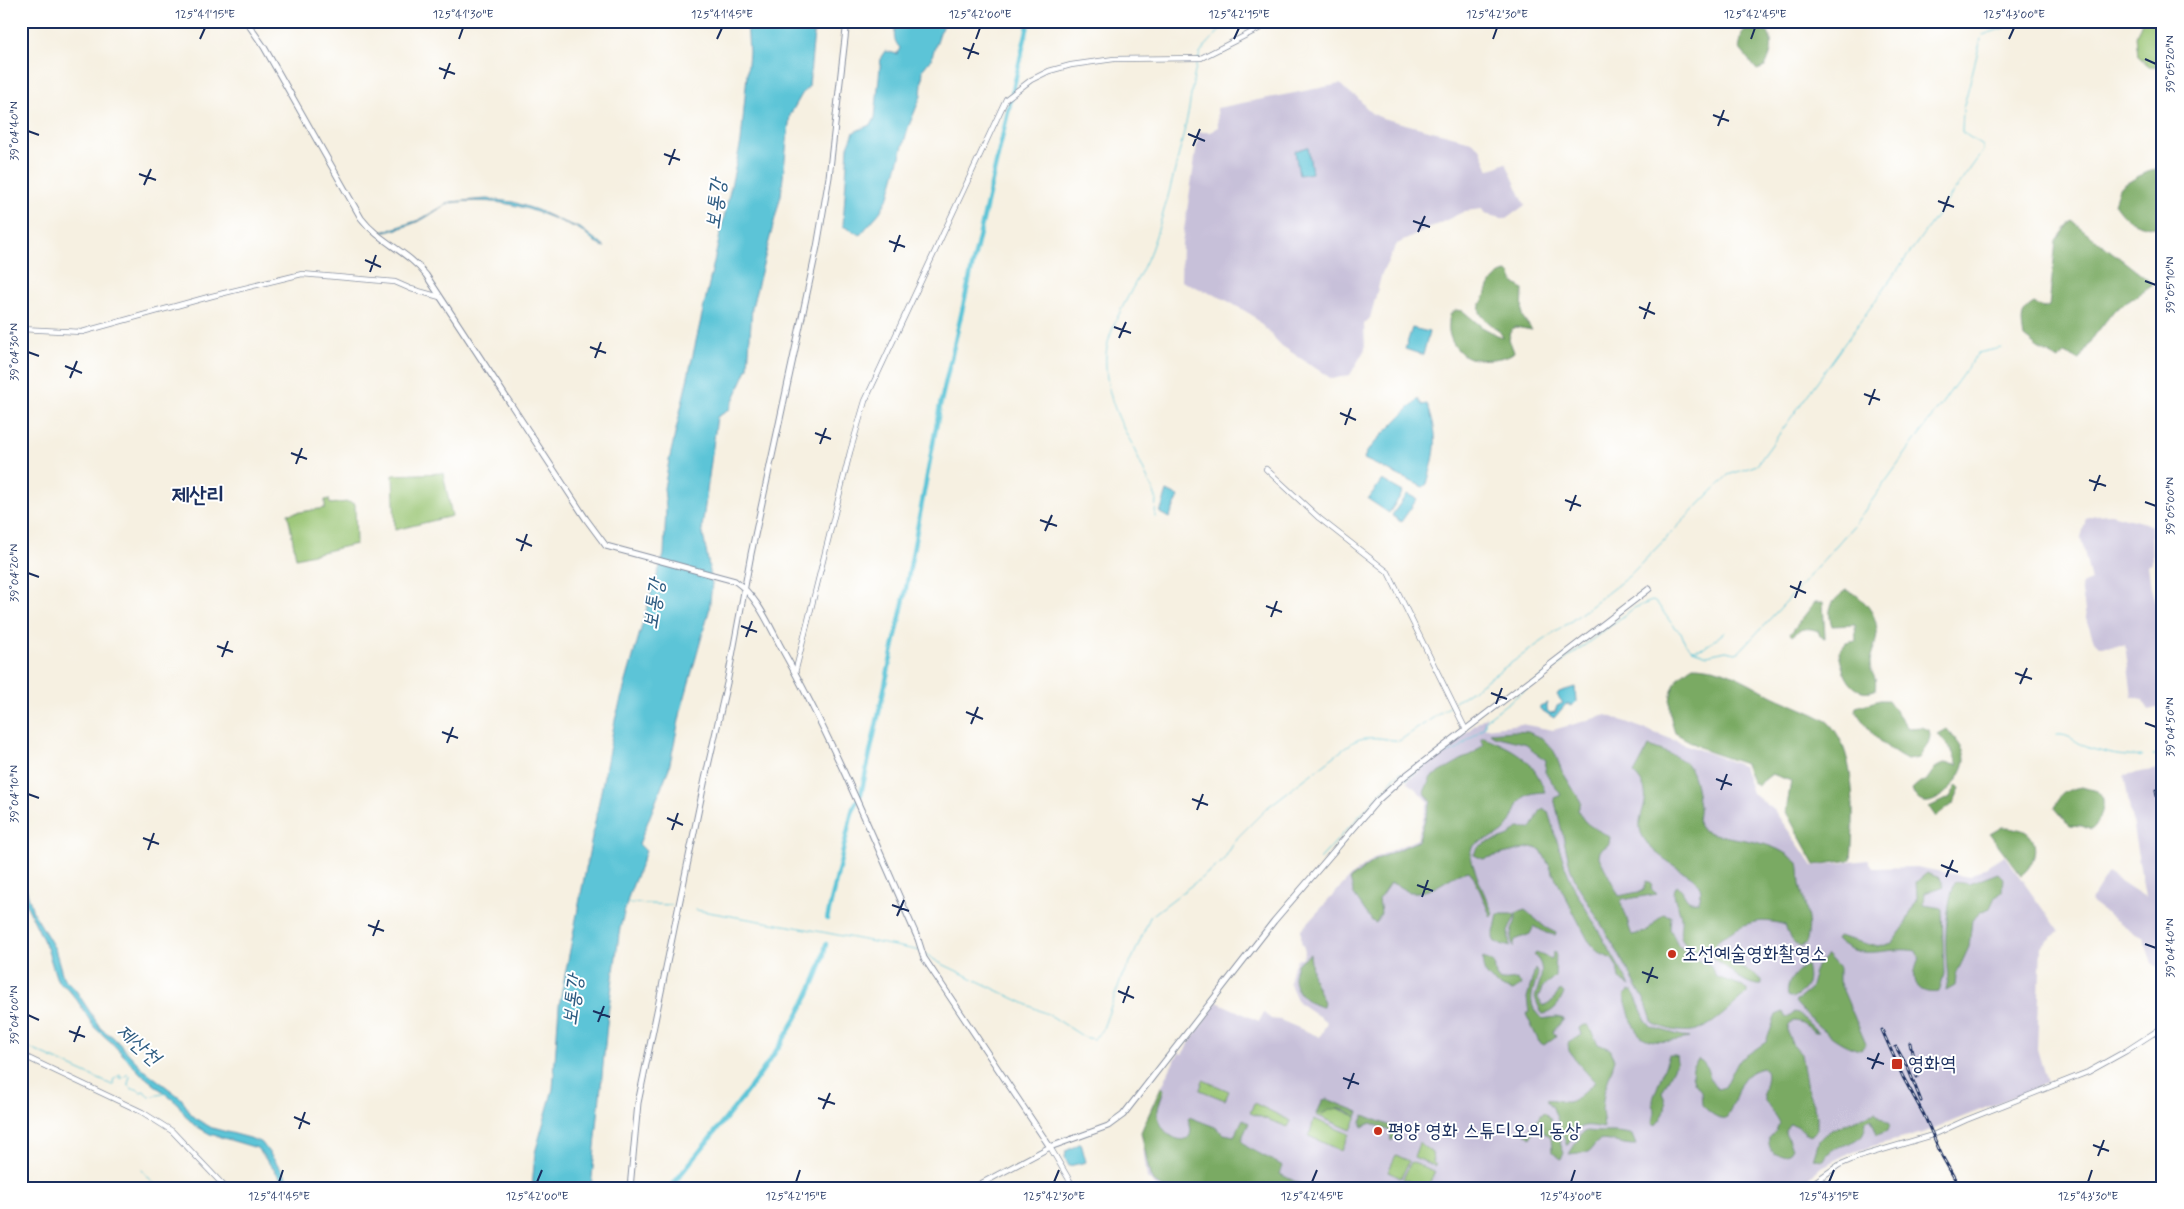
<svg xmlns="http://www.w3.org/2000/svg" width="2184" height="1209" font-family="Mynerve,'Poor Story',sans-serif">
	<rect width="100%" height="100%" fill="#fff"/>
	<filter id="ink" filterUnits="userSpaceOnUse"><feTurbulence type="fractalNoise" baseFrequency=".02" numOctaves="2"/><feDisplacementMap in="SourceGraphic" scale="10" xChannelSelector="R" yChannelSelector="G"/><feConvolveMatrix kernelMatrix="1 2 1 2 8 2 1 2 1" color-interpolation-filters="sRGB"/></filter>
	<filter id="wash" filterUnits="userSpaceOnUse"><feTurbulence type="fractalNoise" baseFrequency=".0096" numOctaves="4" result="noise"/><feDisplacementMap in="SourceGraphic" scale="20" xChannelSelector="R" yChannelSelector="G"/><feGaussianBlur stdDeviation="1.12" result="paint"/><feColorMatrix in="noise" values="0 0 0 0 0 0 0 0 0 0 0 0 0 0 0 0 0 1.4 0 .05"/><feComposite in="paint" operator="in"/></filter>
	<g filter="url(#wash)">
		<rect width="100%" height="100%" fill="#f6f0e1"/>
		<g fill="#c7c0d9">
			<path d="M1340,84L1349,93L1356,96L1371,113L1382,118L1471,141L1480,148L1489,170L1506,163L1525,205L1506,219L1485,214L1482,209L1465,211L1397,244L1382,273L1370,318L1364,324L1365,349L1350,375L1332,379L1282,346L1252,315L1224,299L1181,281L1182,243L1199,132H1211L1218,127L1217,108Z"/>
			<path d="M2111,514L2145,523L2151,526L2152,564L2148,565L2151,588L2155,603L2162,602L2163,606V711L2160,707L2149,710L2142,699L2132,696L2125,645L2099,646L2094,641L2086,618L2081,585L2091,581L2081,538L2086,518L2095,515Z"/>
			<path d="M1607,715L1743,766L1752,793L1774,810L1813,866L1868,860L1874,868L1916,867L1969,877L2004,855L2059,932L2041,946L2037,1049L2047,1083L1923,1133L1876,1145L1845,1155L1820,1168L1797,1188H1158L1147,1178L1141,1132L1171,1067L1179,1053L1182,1054L1217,1002L1259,1021L1264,1013L1271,1019L1280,1020L1320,1037L1327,1022L1298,1002L1289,982L1292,969L1297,960L1303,957L1305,951L1301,941V930L1350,877L1376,857L1417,839L1428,801L1407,781L1486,716L1485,728L1521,724L1553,730Z"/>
			<path d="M2163,768V972L2152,963L2143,937L2135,934L2090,902L2108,873L2145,897L2124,775Z"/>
		</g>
		<g fill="#98c472" stroke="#5a7a68">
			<path d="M2142,21H2163V67L2149,66L2138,56L2136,36Z"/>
			<path d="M443,473L452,516L395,530L393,475Z"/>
			<path d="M329,499L330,504L348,502L355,504L356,544L296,558L288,514L325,508V500Z"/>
			<path d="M1203,1080L1229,1091L1225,1100L1200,1090Z"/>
			<path d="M1254,1103L1291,1121L1288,1127L1250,1113Z"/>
			<path d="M1331,1108H1337L1357,1117L1351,1130L1316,1115L1317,1113L1322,1114Z"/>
			<path d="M1314,1119L1349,1134L1341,1151L1309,1136Z"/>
			<path d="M1419,1143L1432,1153L1433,1162L1436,1165L1435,1166L1414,1157Z"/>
			<path d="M1396,1155L1409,1161L1401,1178L1388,1172Z"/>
			<path d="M1411,1162L1435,1172L1427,1188L1403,1179Z"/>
		</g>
		<g fill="#7aaa64" stroke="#4a6c61">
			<path d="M1753,27L1767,31C1775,44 1771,53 1765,67L1757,70L1739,48L1742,33Z"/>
			<path d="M2163,165V229C2139,225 2127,224 2114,203L2119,188L2137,177Z"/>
			<path d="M2072,221L2153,284L2129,301L2116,308L2095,335L2079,360L2064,353L2059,360L2038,348L2024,337C2021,321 2020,311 2034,303L2043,308L2049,306L2056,241Z"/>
			<path d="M1506,272L1510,273L1514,283L1523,289L1522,316L1532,330L1515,327L1512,329L1509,339L1514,352C1506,360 1475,362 1465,356C1454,349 1447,335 1449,323C1449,317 1450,312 1456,310L1463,311L1482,327L1503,338C1500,327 1484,323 1480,312C1478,306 1482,303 1484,298C1489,287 1493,275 1506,272Z"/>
			<path d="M1847,590C1866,598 1881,619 1876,640C1875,647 1870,656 1870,663C1870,674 1878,676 1875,690C1851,698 1842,672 1839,652L1846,643L1856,641L1855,625L1832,626C1826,608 1832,600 1847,590Z"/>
			<path d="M1815,602H1823L1825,638L1820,636L1818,631C1807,627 1801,628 1792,636L1790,634Z"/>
			<path d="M1693,666C1723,666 1745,681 1771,695C1784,702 1821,715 1829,723C1858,753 1854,821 1851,860L1815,865L1786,812L1791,781L1772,774L1758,785L1752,782L1745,764L1707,751L1675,733C1666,707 1667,681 1693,666Z"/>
			<path d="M1880,700H1888L1908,728L1922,727L1929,730C1933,740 1924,749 1919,758L1907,760C1885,749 1869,731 1855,710L1856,707Z"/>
			<path d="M1947,729C1953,737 1965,748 1965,759C1964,781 1923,824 1912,789L1920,782L1926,781L1935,768L1944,763L1958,765L1952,751L1938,734Z"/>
			<path d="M1512,731L1528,732L1543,739L1554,751L1562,771L1581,802L1578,810C1586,828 1595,827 1610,837L1609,844L1600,851L1599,857L1619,896L1643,891L1647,881L1652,883L1651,889L1657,894L1622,900L1621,904C1627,914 1627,924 1632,935L1646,932L1663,914L1671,916L1670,929L1678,945L1693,958L1710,965L1716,977L1743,986L1747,990V994C1711,1023 1702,1043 1653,1024L1646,1003L1623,961L1576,882L1571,870L1554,798L1561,795L1545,772L1546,760L1531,750L1527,744L1494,736L1490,733Z"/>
			<path d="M1484,737C1514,749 1534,759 1545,792C1509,793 1523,812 1504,831C1496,839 1475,839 1471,850C1468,860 1488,902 1493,913L1491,917L1474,877L1469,871C1448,874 1437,894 1411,892C1405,892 1398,884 1390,883L1379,899L1381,913L1376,923L1372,921L1354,895L1350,879L1377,859L1418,841L1431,801L1424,792L1431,777L1475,752L1484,744L1480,739Z"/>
			<path d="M1649,746C1690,761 1693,761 1699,807C1700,813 1697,819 1699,826L1702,830C1736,843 1769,836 1798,863C1800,870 1799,877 1800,884C1804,905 1813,922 1806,943L1801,946C1789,944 1789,934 1785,925C1763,918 1748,921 1729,933C1723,936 1718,938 1715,945L1719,953L1758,977L1762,980V985C1744,987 1727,966 1712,957C1702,952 1692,952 1685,943C1677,934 1682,928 1681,918C1680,906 1669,896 1677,885C1687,892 1683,904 1699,901C1707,879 1686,875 1673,865C1665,859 1653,852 1647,843C1625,816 1663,802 1634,774Z"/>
			<path d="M1957,785L1960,788L1953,804L1936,817L1929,807L1950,797Z"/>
			<path d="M2081,787C2086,789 2093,789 2097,791C2110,797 2100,824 2091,830L2082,826L2069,825L2055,808C2059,793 2066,790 2081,787Z"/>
			<path d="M1543,808L1548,812L1565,866L1574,888L1630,986L1619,979L1617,967L1612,959L1599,953L1588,940L1541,850L1531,847L1483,859L1474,855C1478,840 1497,842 1509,836C1512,834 1515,830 1518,828L1530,829C1536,823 1536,815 1543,808Z"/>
			<path d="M2002,827C2011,827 2019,828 2026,832C2041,842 2035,866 2021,875L1990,834Z"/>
			<path d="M1927,873L1940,878L1944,886L1925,893L1924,905L1942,908L1944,974L1939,992C1914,996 1910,977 1919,958L1916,951C1886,945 1862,964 1836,939L1838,936L1878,947L1892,943L1904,927L1917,898L1916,882Z"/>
			<path d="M1998,873L2003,878L2002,891L1995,897L1990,908L1981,912L1972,920L1969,947L1956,975L1955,986L1946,991C1949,976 1947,971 1946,956C1945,932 1947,905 1955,882L1969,884Z"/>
			<path d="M1525,910L1546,928L1556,933L1555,935L1546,933L1534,926L1530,934L1515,940L1513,947C1507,927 1517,928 1516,913Z"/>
			<path d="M1498,914H1514L1515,916L1508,932L1510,947L1495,942L1493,938Z"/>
			<path d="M1556,952L1555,976L1542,988L1538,998L1541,1003L1545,1006L1550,1003L1561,990L1564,993C1561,1002 1553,1014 1542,1014L1535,998C1539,982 1548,968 1534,955L1536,953L1552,959L1553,953Z"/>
			<path d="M1310,954L1313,979L1324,1002L1323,1007C1309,1005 1293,991 1294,977C1294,973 1296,968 1297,964Z"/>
			<path d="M1827,955L1839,968V981L1866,1044L1861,1050C1838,1047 1810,1020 1795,1002L1810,990L1816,967Z"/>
			<path d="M1483,958L1494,963L1496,976L1500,981L1517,979L1522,985L1513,991C1497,987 1480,976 1483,958Z"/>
			<path d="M1806,965C1810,981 1808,990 1792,998L1788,996C1785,982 1796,972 1806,965Z"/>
			<path d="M1535,969L1538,974C1533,993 1525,1003 1542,1019L1557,1017L1564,1019L1553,1032L1556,1036L1544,1045L1539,1042L1526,1014L1529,1012L1527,998Z"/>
			<path d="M1629,991H1633L1646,1021L1651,1027L1689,1038C1674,1041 1645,1047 1636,1030C1630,1020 1628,1007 1624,996Z"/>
			<path d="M1783,1012L1786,1018L1794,1012L1798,1013L1818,1032H1815C1808,1027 1802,1021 1793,1021L1788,1027V1034L1792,1044L1801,1054L1807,1089L1817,1115V1130L1812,1135C1803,1134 1799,1124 1790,1124L1785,1133L1792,1148L1788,1154C1777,1159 1767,1150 1769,1138L1776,1131L1779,1123C1776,1116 1765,1103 1764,1098C1762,1088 1769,1080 1766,1070L1763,1068C1734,1073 1740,1099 1726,1118C1717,1120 1708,1111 1702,1105L1701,1091L1694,1082L1692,1075L1693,1068L1698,1059C1711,1064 1706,1081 1718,1089L1725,1087L1738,1061L1766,1042L1776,1015Z"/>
			<path d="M1584,1025H1588L1598,1044L1610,1049L1615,1059L1604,1093L1602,1110L1604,1128C1579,1123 1581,1125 1567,1146L1553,1108L1547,1100C1555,1098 1561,1103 1568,1102C1577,1101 1588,1087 1595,1082L1576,1061L1569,1051L1568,1043L1582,1035L1580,1028Z"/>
			<path d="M1669,1055H1676L1677,1062L1662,1092C1669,1106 1665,1115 1655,1126L1652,1123L1654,1112L1653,1099Z"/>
			<path d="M1161,1087L1164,1089C1162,1096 1158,1105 1158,1112C1158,1141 1202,1153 1188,1119L1189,1117L1215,1127L1224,1134L1234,1136L1243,1119L1249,1123L1241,1140L1247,1147L1283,1166L1280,1174L1308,1188H1163L1152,1180L1150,1175L1141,1132Z"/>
			<path d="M1327,1099L1359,1112L1357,1117C1343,1108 1337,1105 1322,1114L1317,1113L1323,1100Z"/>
			<path d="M1544,1112L1550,1118L1564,1153L1561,1160L1552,1152L1551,1138C1545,1133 1541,1130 1533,1132L1530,1138L1526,1134Z"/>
			<path d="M1875,1112L1890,1125L1888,1131L1877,1135L1871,1119L1866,1121C1865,1152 1834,1137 1824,1160L1813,1159L1819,1140L1824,1135L1833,1129Z"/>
			<path d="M1364,1115L1400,1130L1397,1136L1391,1141L1390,1131L1371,1123L1362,1127L1361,1122Z"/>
			<path d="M1586,1131C1601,1133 1619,1130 1632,1135L1636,1145C1625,1146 1607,1138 1599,1141C1594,1143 1593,1149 1588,1152L1569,1154L1582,1133Z"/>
		</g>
		<g fill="#5bc4d7" stroke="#3b7a9a">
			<path d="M747,21H815L809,86L802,94L790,115L781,195L752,307L748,367L729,410L717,417L702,528L712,583L709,611L681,711L669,768L639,844L646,851L629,895L620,928L608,1014L591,1188H532L535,1153L553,1089L559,1006L615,720L652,590L664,555L666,508L664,488L669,461L741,142L749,52Z"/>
			<path d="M897,21H944L931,59L923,69L921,96L908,128L889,196L880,212L860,235L843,226L848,147L854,132L872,124L875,118L881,57L885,51L897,54L900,48C892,39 894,33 897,21Z"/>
			<path d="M1308,147L1312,173L1299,175L1295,151Z"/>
			<path d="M487,199L513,202L537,210L561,221L580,228L605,247C596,246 587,233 577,228C530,209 509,198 456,202C443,203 431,216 419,221C407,226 391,232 379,233L419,220L451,202Z"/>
			<path d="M1412,328L1429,332L1423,355L1405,349Z"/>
			<path d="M1418,399L1422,405L1427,404C1440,437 1436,451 1427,484L1423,487L1364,459L1366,453L1380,437Z"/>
			<path d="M1382,480L1403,492L1389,513L1368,499Z"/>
			<path d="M1167,491L1179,497L1169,518L1160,513Z"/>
			<path d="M1407,494L1417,499L1401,522L1392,515Z"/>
			<path d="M1575,687L1576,702L1572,706L1566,704L1554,718L1540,709V706L1547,703V710L1550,713L1555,712L1557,706L1563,703L1557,695L1559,692Z"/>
			<path d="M21,871L33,912L55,949L63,977L75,989L101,1029L113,1037L143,1069L181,1098L191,1114L198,1120L212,1128L250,1138L262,1143L286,1176L298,1188L287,1186L257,1148L210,1134L194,1125L185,1115L178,1104L140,1073L111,1042L94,1027L77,1000L66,987L59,983L56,977L47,948L27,906L21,886Z"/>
			<path d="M1081,1143L1086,1162L1069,1166L1065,1158L1066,1151Z"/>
		</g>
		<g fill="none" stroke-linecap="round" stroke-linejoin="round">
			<g stroke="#5bc4d7" stroke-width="1">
				<path d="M1983,35L2023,21"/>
				<path d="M1132,444C1116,416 1104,387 1106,354C1109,322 1139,282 1151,250C1167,206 1178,159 1188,114C1191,98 1194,68 1200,54C1207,42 1219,34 1226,21"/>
				<path d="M1133,447L1156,497L1155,517"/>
				<path d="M1693,650L1704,648L1725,632"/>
				<path d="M1455,702L1570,622L1629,576L1728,475L1757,465L1983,151V146L1962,132L1963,109L1981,39"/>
				<path d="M2057,735C2069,733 2077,744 2089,748C2105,753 2126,758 2143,756"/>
				<path d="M2153,755H2163"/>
				<path d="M1405,778L1407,779L1436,756L1457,750L1485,726V720L1634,608L1652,601L1657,603L1674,627L1681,632L1685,643L1692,650L1707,655L1726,651L1736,653L1740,651L1797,590L1855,524L1978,353L2001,348"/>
				<path d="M1320,859L1400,772L1403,775"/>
				<path d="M627,903L672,905"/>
				<path d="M696,910L801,928L921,951"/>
				<path d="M924,953L938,962L1053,1017L1084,1037L1093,1039L1102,1031L1122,976L1133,957L1150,917L1222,862L1238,837L1268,807L1353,742C1366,734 1385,739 1399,741L1452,705"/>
				<path d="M21,1045L23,1046"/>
				<path d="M27,1047L112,1085H114L113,1080L120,1075L121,1079L128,1074L130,1076L128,1084L132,1089H137L140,1092L144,1091L149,1097L167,1093"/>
				<path d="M142,1170L158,1188"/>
			</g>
			<g stroke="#5bc4d7" stroke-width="4.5">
				<path d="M827,919L853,808L861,794L905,594L940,406L1029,21"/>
				<path d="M670,1188C718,1127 772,1068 807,998C815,980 823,964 826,944"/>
			</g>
		</g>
	</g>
	<g filter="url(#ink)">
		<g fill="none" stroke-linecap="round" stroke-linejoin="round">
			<defs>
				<g id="tertiary">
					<path d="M21,329L82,332L212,296L302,274L395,282L411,289L440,297"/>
					<path d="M1266,469L1319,518L1388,572L1466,730"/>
					<path d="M795,673L850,452L865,401L1006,99L1031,80L1049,71L1071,65L1114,59L1201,58L1274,21"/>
					<path d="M26,1057L142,1112L172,1131L226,1188"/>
					<path d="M1050,1147L1074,1188"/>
					<path d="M1806,1188L1839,1165L1858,1157L1933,1135L1966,1120L2088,1072L2126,1051L2163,1027"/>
				</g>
				<g id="secondary">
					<path d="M246,21L264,47L361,218C379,242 409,252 426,275L586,519L606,546L735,581C758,597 769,625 782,649C834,742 875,842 918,939L924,958L1050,1147"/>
					<path d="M630,1188L638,1103L705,779L727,683L751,554L817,247L829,177L847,21"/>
					<path d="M973,1188L1050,1147L1108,1126L1123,1115L1274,921L1377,801L1405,776L1649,589"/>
				</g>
			</defs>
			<use href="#tertiary" stroke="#8890a0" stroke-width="6"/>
			<use href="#secondary" stroke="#8890a0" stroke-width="7"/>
			<use href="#tertiary" stroke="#fff" stroke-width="4.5"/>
			<use href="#secondary" stroke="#fff" stroke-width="5"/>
			<defs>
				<g id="rail">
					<path d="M2156,790L2163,825"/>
					<path d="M1882,1030L1903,1077L1924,1115L1942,1156L1960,1188"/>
					<path d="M1910,1043L1917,1077"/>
					<path d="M1896,1047L1908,1068L1921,1101"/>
				</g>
			</defs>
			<use href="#rail" stroke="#1b2f5e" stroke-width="3"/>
			<use href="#rail" stroke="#fff" stroke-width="1" stroke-dasharray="4" stroke-linecap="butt"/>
		</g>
	</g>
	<path fill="none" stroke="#1b2f5e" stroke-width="2" d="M200,39L205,28M459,39L463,28M717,39L722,28M976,39L980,28M1234,39L1239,28M1493,39L1497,28M1751,39L1755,28M2009,39L2014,28M963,48L979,54M968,59L974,43M2145,59L2156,64M439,68L455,74M444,79L450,63M1713,115L1729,121M1718,126L1724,110M28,131L39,135M1188,134L1205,141M1193,146L1200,129M664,154L680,160M669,165L675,149M139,174L156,180M144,185L151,169M1938,201L1954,207M1943,212L1949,196M1413,221L1430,227M1418,232L1425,216M889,241L905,247M894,252L900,235M365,260L381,267M370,272L376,255M2145,281L2156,285M1639,307L1655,314M1644,319L1650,302M1114,327L1131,333M1119,338L1126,322M590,347L606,353M28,352L39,356M595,358L601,342M65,366L82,373M70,378L77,361M1864,394L1880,400M1869,405L1875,389M1340,413L1356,420M1345,425L1351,408M815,433L831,439M820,444L826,428M291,453L307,459M296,464L302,448M2089,480L2106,486M2094,491L2100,475M1565,500L1581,506M2145,502L2156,506M1570,511L1576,495M1040,520L1057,526M1045,531L1052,515M516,539L532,546M521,551L527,534M28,573L39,577M1790,586L1806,593M1795,598L1801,581M1266,606L1282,612M1271,617L1277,601M741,626L757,632M746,637L752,621M217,646L233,652M222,657L228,641M2015,673L2032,679M2020,684L2027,668M1491,693L1507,699M1496,704L1502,688M966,712L983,719M2145,723L2156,727M971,724L978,707M442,732L458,738M447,743L453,727M1716,779L1732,785M1721,790L1727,774M28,794L39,798M1192,799L1208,805M1197,810L1203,794M667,818L683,825M672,830L678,813M143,838L159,844M148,850L154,833M1941,865L1958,872M1946,877L1953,860M1417,885L1433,891M1422,897L1428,880M892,905L909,911M897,916L904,900M368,925L384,931M373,936L379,920M2145,944L2156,948M1642,972L1658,978M1647,983L1653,967M1118,991L1134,998M1123,1003L1129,986M593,1011L610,1017M28,1015L39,1020M598,1022L604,1006M69,1031L85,1037M74,1042L80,1026M1867,1058L1884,1064M1872,1069L1879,1053M1343,1078L1359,1084M1348,1089L1354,1073M818,1098L835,1104M823,1109L830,1093M294,1117L310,1124M299,1129L305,1112M2093,1145L2109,1151M2098,1156L2104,1140M279,1182L283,1170M537,1182L542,1170M796,1182L800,1170M1054,1182L1059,1170M1312,1182L1317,1170M1571,1182L1575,1170M1829,1182L1834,1170M2088,1182L2092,1170"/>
	<g fill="#c8321e" stroke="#fff" stroke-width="2">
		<circle cx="1672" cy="954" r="5"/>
		<rect x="1891" y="1058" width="12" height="12" rx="2.5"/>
		<circle cx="1378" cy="1131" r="5"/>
	</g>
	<g text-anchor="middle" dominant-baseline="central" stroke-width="4" stroke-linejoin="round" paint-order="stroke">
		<g font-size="20" fill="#1b2f5e" stroke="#fff" text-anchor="start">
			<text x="1682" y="954">조선예술영화촬영소</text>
			<text x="1908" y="1064">영화역</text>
			<text x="1388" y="1131">평양 영화 스튜디오의 동상</text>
		</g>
		<g font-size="21" font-style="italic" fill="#2e5c82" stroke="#fff">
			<text transform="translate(716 204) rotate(-82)">보통강</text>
			<text transform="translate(654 604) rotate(-81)">보통강</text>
			<text transform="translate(573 1000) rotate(-82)">보통강</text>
			<text transform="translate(138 1045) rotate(41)">제산천</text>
		</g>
		<g font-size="22" font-weight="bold" fill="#1b2f5e" stroke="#fff">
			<text x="198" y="496">제산리</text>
		</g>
	</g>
	<rect width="2184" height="1209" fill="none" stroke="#fff" stroke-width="55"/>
	<rect x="28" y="28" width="2128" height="1154" fill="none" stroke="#1b2f5e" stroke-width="2"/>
	<g font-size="12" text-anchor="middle" fill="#1b2f5e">
		<text x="205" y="18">125°41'15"E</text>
		<text x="463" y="18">125°41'30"E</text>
		<text x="722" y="18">125°41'45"E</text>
		<text x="980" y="18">125°42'00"E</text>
		<text x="1239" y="18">125°42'15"E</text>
		<text x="1497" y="18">125°42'30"E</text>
		<text x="1755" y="18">125°42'45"E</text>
		<text x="2014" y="18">125°43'00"E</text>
		<text transform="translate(2170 64) rotate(-90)" y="4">39°05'20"N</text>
		<text transform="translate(14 131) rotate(-90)" y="4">39°04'40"N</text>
		<text transform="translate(2170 285) rotate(-90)" y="4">39°05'10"N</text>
		<text transform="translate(14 352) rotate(-90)" y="4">39°04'30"N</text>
		<text transform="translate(2170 506) rotate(-90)" y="4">39°05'00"N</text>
		<text transform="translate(14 573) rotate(-90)" y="4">39°04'20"N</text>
		<text transform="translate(2170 727) rotate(-90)" y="4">39°04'50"N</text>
		<text transform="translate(14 794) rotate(-90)" y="4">39°04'10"N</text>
		<text transform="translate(2170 948) rotate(-90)" y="4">39°04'40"N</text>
		<text transform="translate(14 1015) rotate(-90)" y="4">39°04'00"N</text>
		<text x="279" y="1200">125°41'45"E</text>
		<text x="537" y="1200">125°42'00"E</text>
		<text x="796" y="1200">125°42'15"E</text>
		<text x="1054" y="1200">125°42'30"E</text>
		<text x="1312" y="1200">125°42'45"E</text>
		<text x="1571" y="1200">125°43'00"E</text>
		<text x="1829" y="1200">125°43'15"E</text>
		<text x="2088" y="1200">125°43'30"E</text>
	</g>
</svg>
